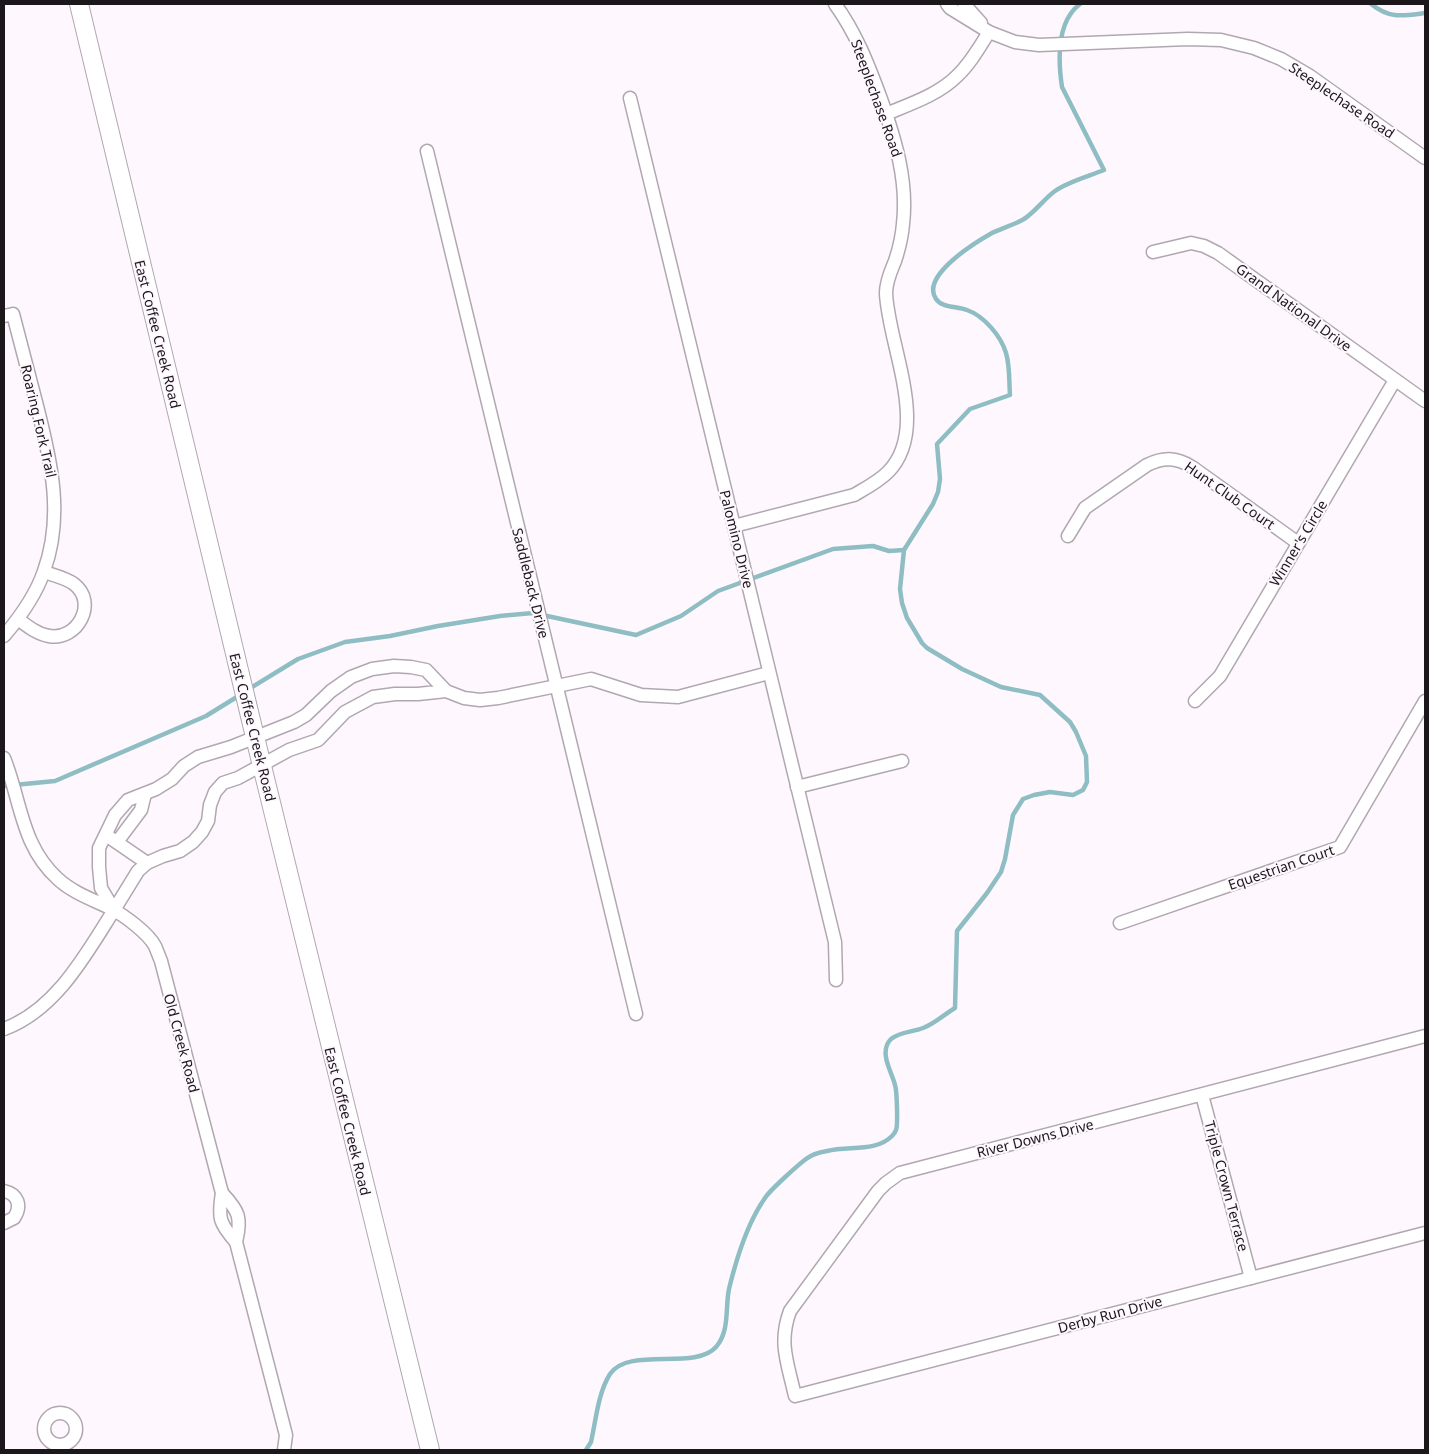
<svg xmlns="http://www.w3.org/2000/svg" width="1429" height="1454" font-family="'Noto Sans',sans-serif">
	<rect width="100%" height="100%" fill="#fef8fe"/>
	<g fill="none" stroke-linecap="round" stroke-linejoin="round">
		<g stroke="#8fbdc4" stroke-width="4.5">
			<path d="M1371,4C1390,19 1402,16 1425,13"/>
			<path d="M249,689L298,659L345,642L390,636L438,626L500,616L533,613L636,635L681,616L718,591L833,549L873,546L889,551L904,550"/>
			<path d="M4,786L55,781L206,716L240,695"/>
			<path d="M586,1450L591,1442C596,1420 598,1393 610,1374C629,1346 695,1371 716,1347C730,1331 725,1308 729,1289C736,1260 748,1222 765,1198C770,1190 798,1165 806,1159C811,1155 821,1152 827,1151C848,1145 875,1153 892,1136C893,1135 895,1133 896,1130C898,1126 897,1091 895,1085C892,1072 878,1052 891,1039C899,1032 913,1032 923,1028C934,1024 945,1014 955,1008L957,931L987,893L1001,872L1005,859L1013,815L1023,799L1034,795L1050,792L1073,795L1083,790L1087,782L1086,756L1076,732L1070,722L1040,695L1001,687L962,669L927,648L922,643L907,618L902,603L900,589L904,550L933,504L938,492L940,479L937,444L970,409L1010,395C1009,382 1010,366 1006,353C1001,336 984,316 967,310C957,306 942,308 936,299C920,276 976,242 992,233C1002,228 1014,225 1024,219C1035,212 1044,199 1055,191C1067,182 1089,176 1104,170L1062,87C1058,60 1056,22 1080,4"/>
		</g>
		<defs>
			<g id="street">
				<path d="M947,4L950,8L989,32L1015,42L1039,45L1188,39L1221,40L1254,48L1281,59L1310,76L1425,158"/>
				<path d="M964,4L981,23"/>
				<path d="M630,98L835,942L836,980"/>
				<path d="M886,114C910,104 938,95 957,76C970,64 979,48 989,32"/>
				<path d="M427,151L636,1014"/>
				<path d="M1153,252L1191,243L1204,246L1218,253L1425,401"/>
				<path d="M4,316L13,314C21,345 29,376 37,406C51,461 64,516 44,571C36,595 20,617 4,636"/>
				<path d="M734,526L854,495C866,488 878,482 888,472C931,428 888,345 886,293C886,281 891,271 895,261C899,249 902,236 903,224C908,180 895,139 881,99C868,64 856,33 835,4"/>
				<path d="M1068,536L1085,508L1147,465C1163,457 1176,457 1192,467L1298,543"/>
				<path d="M18,619C27,626 37,634 49,636C78,641 98,602 74,584C66,578 53,575 44,572"/>
				<path d="M446,691L426,670L411,667L394,666L372,669L351,677L331,691L306,715L294,722L231,747L198,757L184,766L172,779L156,789L128,800L115,815L99,848V867L101,888L114,910L138,871L147,863L163,856L180,851L193,842L202,832L208,821L210,805L215,792L223,783L238,778L289,750L318,740L345,712L373,697L395,694H418L446,691L464,698L480,700L498,698L591,679L641,695L678,697L769,673"/>
				<path d="M1195,701L1220,676L1395,380"/>
				<path d="M4,758C21,800 21,846 58,879C73,893 94,900 112,909C125,916 148,933 155,946C157,951 159,956 161,961L222,1193C218,1218 219,1223 236,1242L286,1435L284,1450"/>
				<path d="M797,787L902,761"/>
				<path d="M109,837L147,863"/>
				<path d="M117,842L141,810L145,794"/>
				<path d="M1120,923L1340,847L1425,701"/>
				<path d="M4,1029C56,1010 86,954 114,910"/>
				<path d="M1425,1036L900,1173L886,1183L878,1191L790,1311C778,1343 788,1364 795,1396L1425,1233"/>
				<path d="M1202,1095L1251,1278"/>
				<path d="M4,1191C18,1194 22,1206 14,1218L4,1223"/>
				<path d="M222,1193C239,1211 242,1218 236,1242"/>
				<circle cx="60" cy="1429" r="16"/>
			</g>
			<path id="secondary" d="M79,4L262,766L430,1450"/>
		</defs>
		<use href="#street" stroke="#b1a7b1" stroke-width="15"/>
		<use href="#secondary" stroke="#b1a7b1" stroke-width="20"/>
		<use href="#street" stroke="#fff" stroke-width="12"/>
		<use href="#secondary" stroke="#fff" stroke-width="18"/>
	</g>
	<g text-anchor="middle" dominant-baseline="central" stroke-width="4" stroke-linejoin="round" paint-order="stroke">
		<g font-size="14" fill="#1b171b" stroke="#fef8fe">
			<text transform="translate(877 98) rotate(70)">Steeplechase Road</text>
			<text transform="translate(1342 100) rotate(34)">Steeplechase Road</text>
			<text transform="translate(1294 307) rotate(36)">Grand National Drive</text>
			<text transform="translate(158 334) rotate(76)">East Coffee Creek Road</text>
			<text transform="translate(39 421) rotate(77)">Roaring Fork Trail</text>
			<text transform="translate(1230 495) rotate(35)">Hunt Club Court</text>
			<text transform="translate(737 539) rotate(76)">Palomino Drive</text>
			<text transform="translate(1298 543) rotate(-59)">Winner's Circle</text>
			<text transform="translate(531 583) rotate(76)">Saddleback Drive</text>
			<text transform="translate(253 727) rotate(76)">East Coffee Creek Road</text>
			<text transform="translate(1281 867) rotate(-19)">Equestrian Court</text>
			<text transform="translate(182 1043) rotate(75)">Old Creek Road</text>
			<text transform="translate(348 1121) rotate(76)">East Coffee Creek Road</text>
			<text transform="translate(1035 1138) rotate(-14)">River Downs Drive</text>
			<text transform="translate(1227 1186) rotate(75)">Triple Crown Terrace</text>
			<text transform="translate(1110 1314) rotate(-15)">Derby Run Drive</text>
		</g>
	</g>
	<rect width="1429" height="1454" fill="none" stroke="#1b171b" stroke-width="10"/>
</svg>
